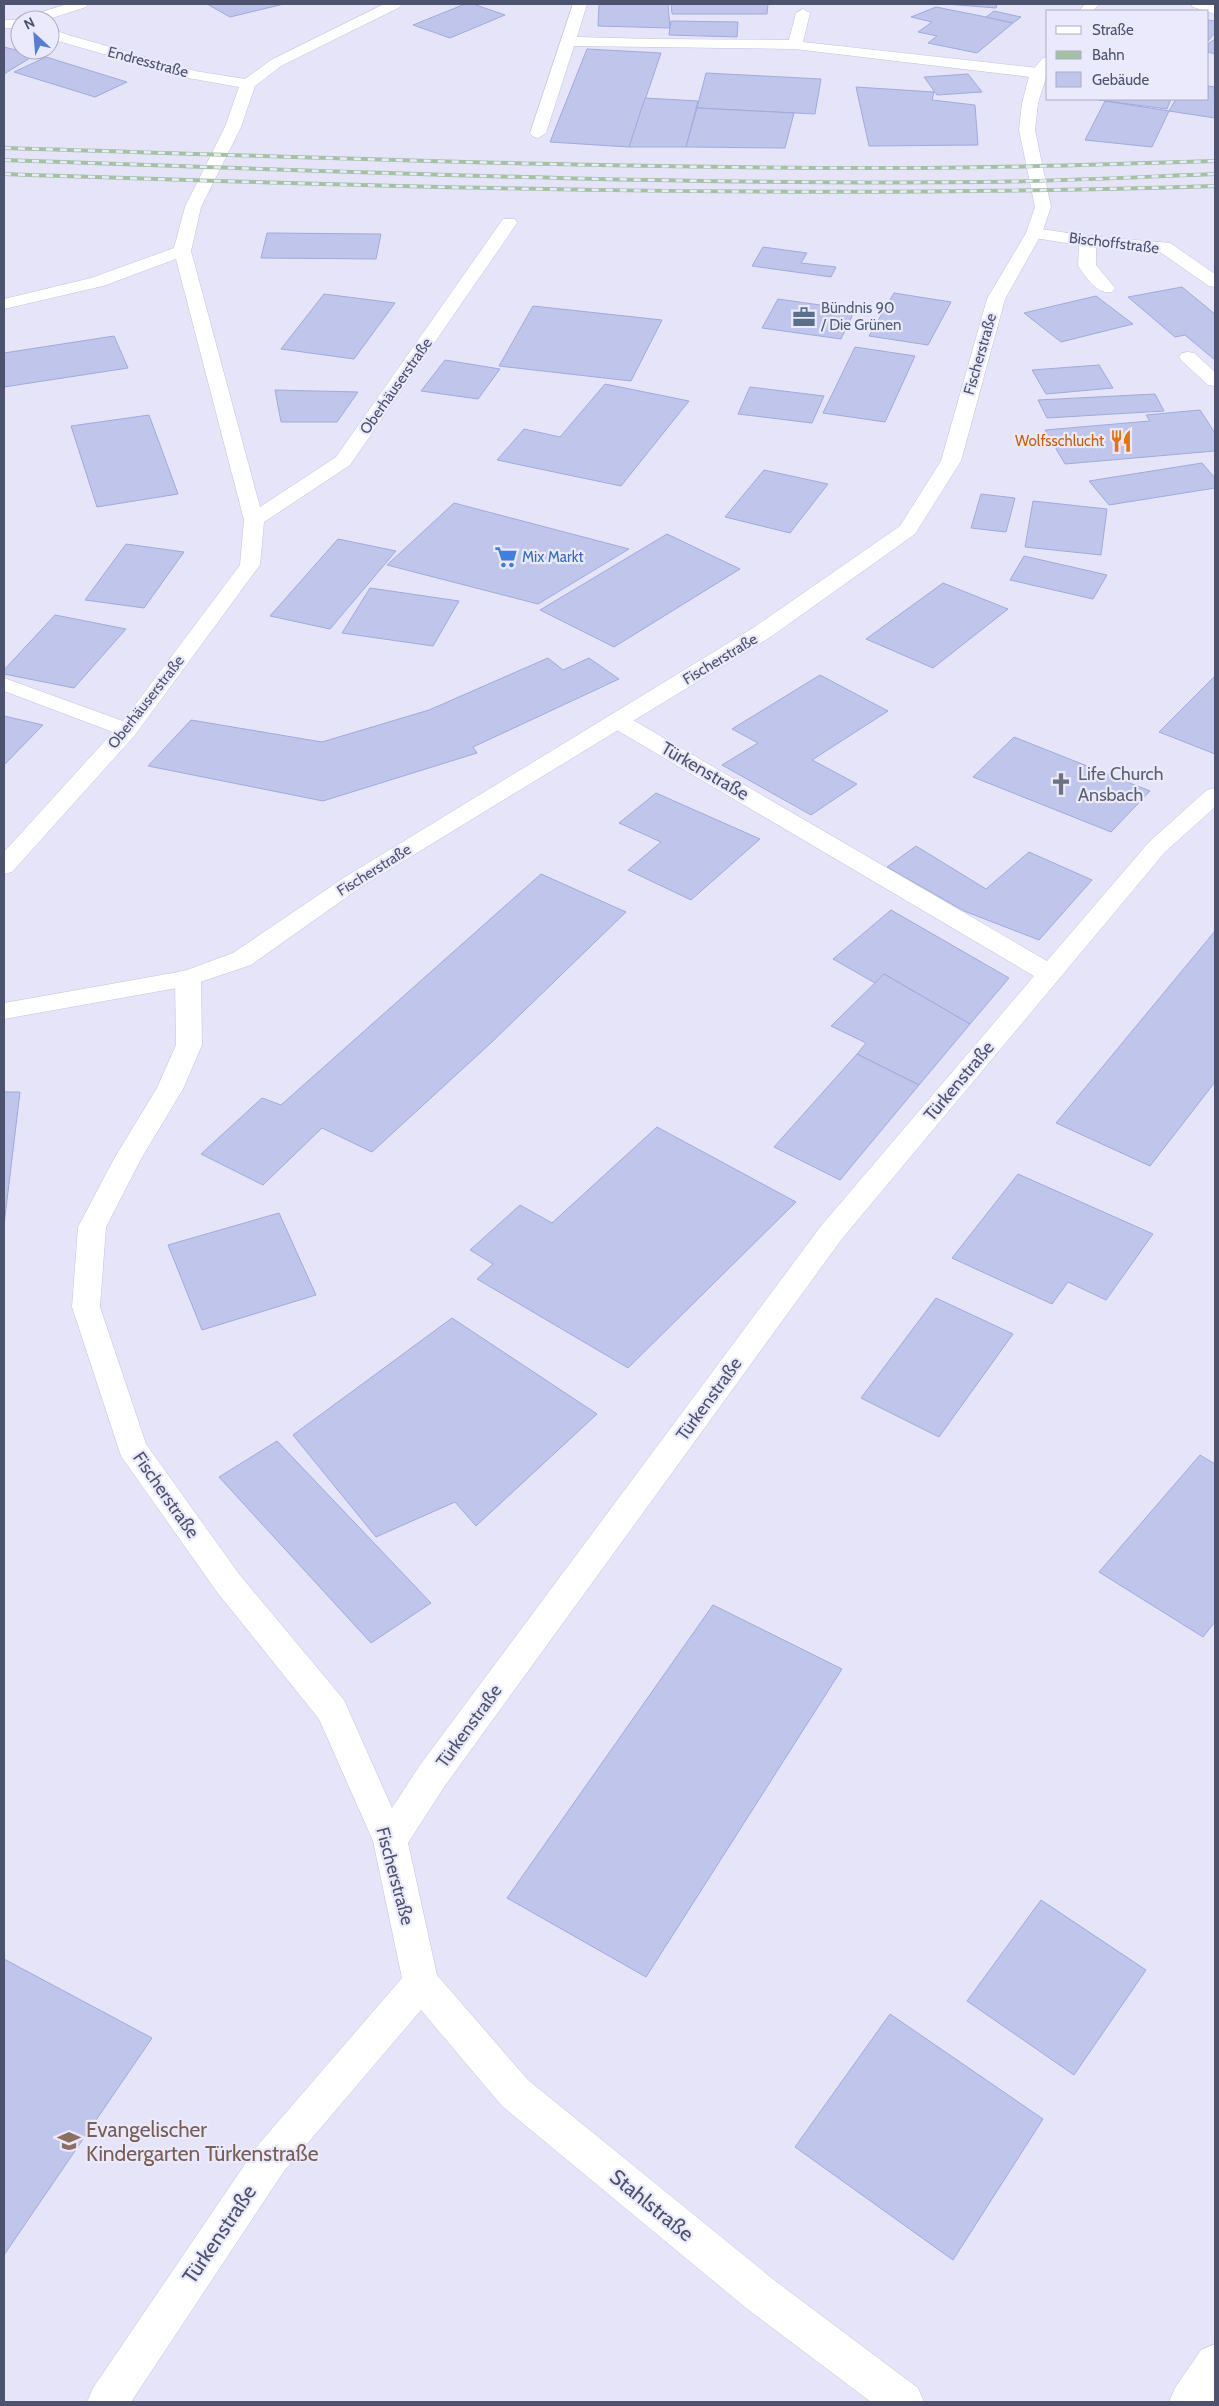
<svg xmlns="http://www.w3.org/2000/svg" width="1219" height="2406" font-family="Cabin,sans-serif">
	<rect width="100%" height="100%" fill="#e6e4f9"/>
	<g fill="#bfc5eb" stroke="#a1aadc">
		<path d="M207,4H284L230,17Z"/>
		<path d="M465,4H473L505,15L450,38L413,25Z"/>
		<path d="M599,4H668L670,28L598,26Z"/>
		<path d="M671,4H768L767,14H672Z"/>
		<path d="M946,4H997L996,8Z"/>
		<path d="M936,7L986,17L1013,23L977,53L928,43L937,36L918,32L932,22L911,17Z"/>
		<path d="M994,11L1021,17L1013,23L986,17Z"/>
		<path d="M1208,20L1215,21V33L1208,41Z"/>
		<path d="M671,21L738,22L737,37L669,35Z"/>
		<path d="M1215,39V54L1208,52V44Z"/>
		<path d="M4,47L35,55L4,74Z"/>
		<path d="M587,49L661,53L629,147L550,142Z"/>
		<path d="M46,57L127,82L95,97L14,72Z"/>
		<path d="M706,73L821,79L815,114L697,108Z"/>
		<path d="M968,74L982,92L937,95L924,77Z"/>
		<path d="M1208,86L1215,87V118L1169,111L1176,99H1208Z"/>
		<path d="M856,87L934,92L932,100L975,105L978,145L869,146Z"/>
		<path d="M645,98L698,101L686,147H629Z"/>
		<path d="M1091,99H1171L1167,109Z"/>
		<path d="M1105,101L1169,111L1152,147L1085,140Z"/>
		<path d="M697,108L794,113L785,148L686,147Z"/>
		<path d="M267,233L381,234L376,259L261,258Z"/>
		<path d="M763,247L807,253L801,263L836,267L831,277L752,266Z"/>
		<path d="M1182,287L1215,314V360L1185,335L1175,337L1128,297Z"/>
		<path d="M894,293L951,302L928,345L869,336Z"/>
		<path d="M324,294L395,303L354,359L281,349Z"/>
		<path d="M1096,296L1133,324L1061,342L1024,313Z"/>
		<path d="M778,299L855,310L841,339L762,328Z"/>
		<path d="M533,306L662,320L631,381L499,366Z"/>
		<path d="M114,336L128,368L4,387V353Z"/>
		<path d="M855,347L915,356L885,422L823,413Z"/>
		<path d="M445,360L500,369L478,399L421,391Z"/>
		<path d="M1099,365L1113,388L1046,394L1032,370Z"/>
		<path d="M605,384L689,401L621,486L497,460L524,429L560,437Z"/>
		<path d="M750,387L824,396L812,423L738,414Z"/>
		<path d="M275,390L358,392L337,422H281Z"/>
		<path d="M1155,394L1164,411L1047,418L1038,400Z"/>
		<path d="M1200,410L1215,433V451L1065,464L1045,430L1150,421L1146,415Z"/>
		<path d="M149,415L178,494L97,507L71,426Z"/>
		<path d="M1202,463L1215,478V488L1109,505L1089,481Z"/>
		<path d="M764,470L828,484L790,533L725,517Z"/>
		<path d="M981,494L1015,498L1006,532L971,528Z"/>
		<path d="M1033,501L1107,509L1101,555L1025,547Z"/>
		<path d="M454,503L629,549L538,604L387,565Z"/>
		<path d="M667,534L740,569L614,647L540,610Z"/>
		<path d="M338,539L396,551L330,629L270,616Z"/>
		<path d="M126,544L184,552L144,608L85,600Z"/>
		<path d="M1024,556L1107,575L1093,599L1010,580Z"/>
		<path d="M943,583L1008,609L933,668L866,639Z"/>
		<path d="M370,588L459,601L433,646L342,633Z"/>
		<path d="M55,615L126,629L74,688L4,674V670Z"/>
		<path d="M548,658L563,670L589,658L619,679L473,747L477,753L323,801L148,766L191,720L322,742L429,710Z"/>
		<path d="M820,675L888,711L812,760L857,784L811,815L722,765L758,743L732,729Z"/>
		<path d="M1215,676V754L1159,732Z"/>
		<path d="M4,716L43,725L4,765Z"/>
		<path d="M1014,737L1150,791L1111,832L973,777Z"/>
		<path d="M656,793L760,839L691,900L628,870L661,842L619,823Z"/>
		<path d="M916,846L986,889L1029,852L1092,880L1039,940L964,911L887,867Z"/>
		<path d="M541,874L626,912L493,1041L372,1152L322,1128L263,1185L201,1154L262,1098L281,1105Z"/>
		<path d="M891,910L1009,978L970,1024L884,974L875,983L833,959Z"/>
		<path d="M1215,931V1082L1150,1166L1056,1123Z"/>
		<path d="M884,974L970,1024L919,1085L857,1054L866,1043L831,1026Z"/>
		<path d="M857,1054L919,1085L840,1180L774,1147Z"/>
		<path d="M4,1092H20L4,1225Z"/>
		<path d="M657,1127L796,1202L628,1368L477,1279L493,1264L470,1250L520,1205L552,1223Z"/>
		<path d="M1018,1174L1153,1234L1106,1300L1068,1282L1052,1304L952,1258Z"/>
		<path d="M279,1213L316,1295L202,1330L168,1245Z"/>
		<path d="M936,1298L1013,1334L939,1437L861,1398Z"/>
		<path d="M452,1318L597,1414L476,1526L455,1502L376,1537L293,1435Z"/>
		<path d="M277,1441L431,1603L371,1643L219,1477Z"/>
		<path d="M1200,1455L1215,1464V1622L1203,1637L1099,1572Z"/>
		<path d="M713,1605L842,1669L646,1977L507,1898Z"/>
		<path d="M1041,1900L1146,1970L1074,2075L967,2001Z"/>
		<path d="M4,1959L152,2038L4,2255Z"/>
		<path d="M890,2014L1043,2119L953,2260L795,2147Z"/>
	</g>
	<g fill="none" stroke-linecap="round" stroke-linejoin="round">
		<defs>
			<g id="service">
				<path d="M1191,4L1215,5V14L1193,7Z"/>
				<path d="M803,9L810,13L803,42L1038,68L1046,73L1038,78L795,49L651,47L644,43L651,39L789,40L796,13Z"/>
				<path d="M1215,2344V2399L1213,2402H1169L1175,2388L1201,2350Z"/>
			</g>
			<g id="minor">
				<path d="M67,4H88L86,7L52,18L50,21L36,20L42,12Z"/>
				<path d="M384,4H402L400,7L281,66L255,86L241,127L201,207L191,251L260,507L336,457L503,219H515L517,223L350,465L264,522L260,565L257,569L135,735L12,872L4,874V852L113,732L4,691V678L123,721L240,565L244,520L176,259L103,286L4,309V299L91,278L174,248L185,207L225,127L239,87L188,78L58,41L50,38V28L68,35L195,71L245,79L271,60Z"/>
				<path d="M573,4H587L577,37L651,39L658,43L651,47L574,46L546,133L538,138L532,136L530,133Z"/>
				<path d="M4,20H21L20,28H4Z"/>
				<path d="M1034,228L1088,236L1170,243L1215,274V287L1209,286L1160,252L1096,247V265L1115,288L1112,292C1097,295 1086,277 1078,266L1079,245L1028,237L1026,233L1028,229Z"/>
				<path d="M1188,352L1194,353L1215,372V386L1208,385L1182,361L1179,357L1182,353Z"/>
				<path d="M618,714L626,716L1047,961L1149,842L1207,790L1215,788V807L1165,852L841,1240L444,1787L408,1843L437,1975L528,2080L774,2280L918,2388L924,2402H871L746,2308L502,2106L421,2010L284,2171L131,2402H87L93,2388L258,2145L402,1978L373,1841L319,1719L217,1592L121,1456L72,1307L78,1227L115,1157L157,1088L176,1045L175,978L179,972L188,970L197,972L201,978L202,1045L183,1089L141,1159L106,1227L100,1307L146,1444L239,1574L344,1700L392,1808L420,1765L821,1226L1034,976L610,726L607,721L610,716Z"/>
			</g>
			<g id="tertiary">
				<path d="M1085,4H1099L1093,11H1079Z"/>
				<path d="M1048,57V71L1038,103L1035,130L1051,207L1042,233L1005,299L961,461L915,534L769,638L361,887L251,965L188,986L4,1019V1003L184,971L233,953L345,877L753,628L900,526L941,461L987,299L1026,233L1035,207L1019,130L1022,103L1030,73L1043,58Z"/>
			</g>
		</defs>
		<use href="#service" stroke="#c1c3dc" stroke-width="1"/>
		<use href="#minor" stroke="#c1c3dc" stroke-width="1"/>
		<use href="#tertiary" stroke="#c1c3dc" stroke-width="1"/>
		<use href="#service" fill="#fff" fill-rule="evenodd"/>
		<use href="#minor" fill="#fff" fill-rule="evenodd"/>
		<use href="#tertiary" fill="#fff" fill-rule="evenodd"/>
		<defs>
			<g id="rail">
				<path d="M4,148C306,157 608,169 911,168C1012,168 1114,164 1215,161"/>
				<path d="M4,160C330,171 657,185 984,182C1061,181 1138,177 1215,174"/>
				<path d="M4,174C408,188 811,199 1215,186"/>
			</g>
		</defs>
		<use href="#rail" stroke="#a4c1a4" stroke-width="4"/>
		<use href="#rail" stroke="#ebe9fc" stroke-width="2.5" stroke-dasharray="7" stroke-linecap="butt"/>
	</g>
	<defs>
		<symbol id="office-bare" viewBox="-9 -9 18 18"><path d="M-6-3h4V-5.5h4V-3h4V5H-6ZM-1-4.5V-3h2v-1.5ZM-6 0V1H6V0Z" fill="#5c6f8a" stroke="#ebe9fc" stroke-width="2.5" paint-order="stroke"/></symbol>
		<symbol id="restaurant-bare" viewBox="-9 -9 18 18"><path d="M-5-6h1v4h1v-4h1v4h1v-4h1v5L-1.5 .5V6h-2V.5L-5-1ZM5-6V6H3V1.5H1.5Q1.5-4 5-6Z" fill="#e8710a" stroke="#ebe9fc" stroke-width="2.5" paint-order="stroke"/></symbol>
		<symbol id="supermarket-bare" viewBox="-9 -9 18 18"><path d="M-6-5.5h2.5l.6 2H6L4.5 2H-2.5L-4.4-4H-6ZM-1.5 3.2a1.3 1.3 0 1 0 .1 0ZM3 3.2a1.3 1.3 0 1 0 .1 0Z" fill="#3f7fe0" stroke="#ebe9fc" stroke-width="2.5" paint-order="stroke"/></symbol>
		<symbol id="church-bare" viewBox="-9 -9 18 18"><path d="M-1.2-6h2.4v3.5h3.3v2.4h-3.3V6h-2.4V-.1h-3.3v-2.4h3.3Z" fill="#6b7280" stroke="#ebe9fc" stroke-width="2.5" paint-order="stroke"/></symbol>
		<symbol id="school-bare" viewBox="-9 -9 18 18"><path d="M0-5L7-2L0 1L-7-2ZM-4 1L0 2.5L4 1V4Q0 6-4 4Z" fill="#8d6e63" stroke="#ebe9fc" stroke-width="2.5" paint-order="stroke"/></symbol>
	</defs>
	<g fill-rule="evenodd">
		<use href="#office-bare" x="788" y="301" width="32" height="32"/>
		<use href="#restaurant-bare" x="1105" y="425" width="32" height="32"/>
		<use href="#supermarket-bare" x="490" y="541" width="32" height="32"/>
		<use href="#church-bare" x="1045" y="768" width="32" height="32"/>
		<use href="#school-bare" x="53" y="2125" width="32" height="32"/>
	</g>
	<g text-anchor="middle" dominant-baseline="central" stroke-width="4.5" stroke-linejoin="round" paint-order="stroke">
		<g font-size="15" fill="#4d536e" stroke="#ebe9fc">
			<text transform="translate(148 62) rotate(15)">Endresstraße</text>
			<text transform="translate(1114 243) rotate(7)">Bischoffstraße</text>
			<text transform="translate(980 354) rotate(-74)">Fischerstraße</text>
			<text transform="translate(396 386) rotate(-55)">Oberhäuserstraße</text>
			<text transform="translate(720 659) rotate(-31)">Fischerstraße</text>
			<text transform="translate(146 702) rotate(-52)">Oberhäuserstraße</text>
			<text transform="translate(374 870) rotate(-32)">Fischerstraße</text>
		</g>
		<g font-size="15" fill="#4e5e75" stroke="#ebe9fc" text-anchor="start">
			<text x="821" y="308">Bündnis 90<tspan x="821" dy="17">/ Die Grünen</tspan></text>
		</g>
		<g font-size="15" fill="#c56008" stroke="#ebe9fc" text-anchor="end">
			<text x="1104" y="441">Wolfsschlucht</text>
		</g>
		<g font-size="15" fill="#366cbe" stroke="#ebe9fc" text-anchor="start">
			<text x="522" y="557">Mix Markt</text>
		</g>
		<g font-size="18" fill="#4d536e" stroke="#ebe9fc">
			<text transform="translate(705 771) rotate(30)">Türkenstraße</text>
			<text transform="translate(959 1081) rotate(-50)">Türkenstraße</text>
			<text transform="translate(709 1399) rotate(-54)">Türkenstraße</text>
			<text transform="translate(166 1495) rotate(55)">Fischerstraße</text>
			<text transform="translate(469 1726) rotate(-54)">Türkenstraße</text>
			<text transform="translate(395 1876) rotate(75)">Fischerstraße</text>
		</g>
		<g font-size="18" fill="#5b616d" stroke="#ebe9fc" text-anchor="start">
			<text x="1078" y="774">Life Church<tspan x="1078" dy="21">Ansbach</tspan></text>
		</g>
		<g font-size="21" fill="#785e54" stroke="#ebe9fc" text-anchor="start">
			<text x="86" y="2129">Evangelischer<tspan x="86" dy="24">Kindergarten Türkenstraße</tspan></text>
		</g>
		<g font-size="21" fill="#4d536e" stroke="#ebe9fc">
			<text transform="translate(652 2205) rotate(39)">Stahlstraße</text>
			<text transform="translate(219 2234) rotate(-56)">Türkenstraße</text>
		</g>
	</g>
	<rect width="1219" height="2406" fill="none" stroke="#4d536e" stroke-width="10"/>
	<rect x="1046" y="10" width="162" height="90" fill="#ebe9fc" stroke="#acadc3"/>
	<rect x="1056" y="26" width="25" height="8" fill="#ffffff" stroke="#acadc3"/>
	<text x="1092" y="35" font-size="15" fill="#4d536e">Straße</text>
	<rect x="1056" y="51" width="25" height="8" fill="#a4c1a4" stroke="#acadc3"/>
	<text x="1092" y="60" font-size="15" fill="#4d536e">Bahn</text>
	<rect x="1056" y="72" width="25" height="15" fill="#bfc5eb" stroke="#acadc3"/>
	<text x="1092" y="85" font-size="15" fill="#4d536e">Gebäude</text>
	<g transform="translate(35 35) rotate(334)"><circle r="24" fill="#ebe9fc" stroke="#acadc3"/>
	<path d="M0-4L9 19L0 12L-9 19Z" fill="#577ed5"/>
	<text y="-8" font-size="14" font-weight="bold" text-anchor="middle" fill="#4d536e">N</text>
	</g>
</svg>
